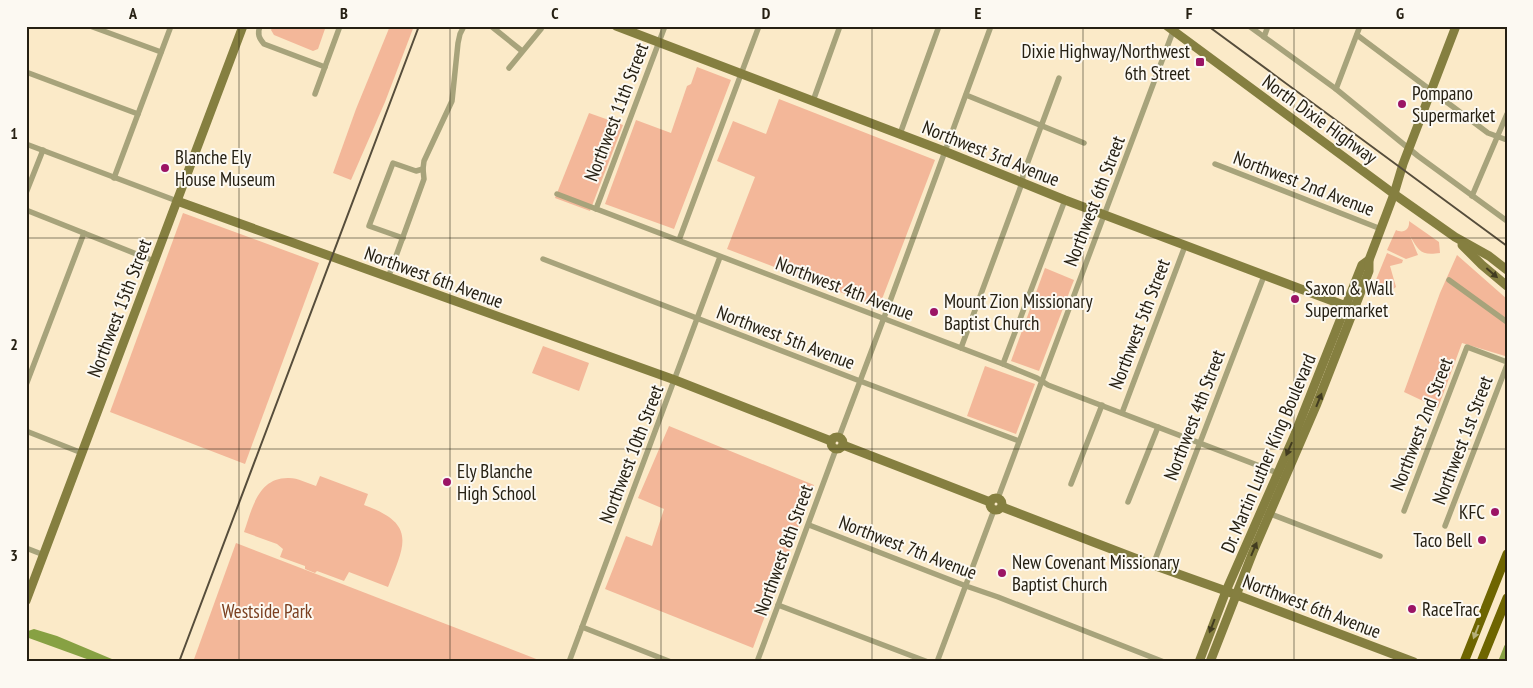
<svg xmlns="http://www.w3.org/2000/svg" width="1533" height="688" font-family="'PT Sans Narrow',sans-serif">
	<rect width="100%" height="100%" fill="#fbeac8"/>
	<g fill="#f3b799">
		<path d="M273,26H326L318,49L313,51L274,35L271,30Z"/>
		<path d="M390,26H414L385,102L351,180L333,173L356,109Z"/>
		<path d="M697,67L731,80L674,229L605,204L636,120L671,133L687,86L691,84Z"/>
		<path d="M779,99L935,160L879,307L727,249L755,177L717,161L733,121L766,134Z"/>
		<path d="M589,113L623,125L590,211L555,198Z"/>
		<path d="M183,213L319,263L245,464L110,412Z"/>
		<path d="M1409,221L1439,242L1440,253C1421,256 1419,251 1410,236L1418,255L1406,259L1387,250L1396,230C1404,234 1410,229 1409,221Z"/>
		<path d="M1387,253L1403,260L1402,263L1390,266L1396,287C1385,295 1384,297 1371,292Z"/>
		<path d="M1457,255L1507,299V351L1505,356L1462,343L1438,408L1404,392L1440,293Z"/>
		<path d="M1045,268L1074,280L1039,371L1011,361Z"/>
		<path d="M543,346L589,363L579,391L532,373Z"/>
		<path d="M985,366L1035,384L1016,434L967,416Z"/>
		<path d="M669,426L814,485L753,648L605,589L626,536L652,546L664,509L638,498Z"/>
		<path d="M320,476L368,494L364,505C417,524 405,544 388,587L349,572L344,581L317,571L315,573L305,569V566L280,557L283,549L277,544L244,532C252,509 258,477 289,478C298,478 307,483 316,486Z"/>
		<path d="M236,543L544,662H193Z"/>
	</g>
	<path fill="#87a143" d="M34,629L57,636L119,662H95L26,637L28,631Z"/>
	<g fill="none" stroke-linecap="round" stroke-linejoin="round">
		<path stroke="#87a143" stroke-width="6" d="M1501,662L1507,647"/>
		<g stroke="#a7a37b" stroke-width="5.5">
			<path d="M90,26L161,52"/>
			<path d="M260,26C257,34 259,38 264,44L325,67"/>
			<path d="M491,26L522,51"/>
			<path d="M1249,26L1336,89L1418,156L1507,221"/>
			<path d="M1357,35L1488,133L1507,140"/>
			<path d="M1264,37L1268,26"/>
			<path d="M509,68L541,29"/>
			<path d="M26,72L138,114"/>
			<path d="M1336,89L1360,26"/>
			<path d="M315,94L340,26"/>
			<path d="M966,95L1084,143"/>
			<path d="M813,101L840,26"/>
			<path d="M900,134L939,26"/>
			<path d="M26,144L177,201"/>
			<path d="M1215,164L1381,229"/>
			<path d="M114,178L171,26"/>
			<path d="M26,193L43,150"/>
			<path d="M557,194L1003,364L1037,378L1048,385L1278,473"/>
			<path d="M1472,196L1507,114"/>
			<path d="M596,209L665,26"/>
			<path d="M26,210L154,261"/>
			<path d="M403,238L369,226L393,163L416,171L423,169"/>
			<path d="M679,240L759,26"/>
			<path d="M543,259L860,381L1019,441"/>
			<path d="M388,278L424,179L423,169L424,161L452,101L458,43L460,34L464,26"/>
			<path d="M1449,280L1507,322"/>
			<path d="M961,348L1022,183L1023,175L1059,78"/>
			<path d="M1003,364L1065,200"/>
			<path d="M26,385L84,233"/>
			<path d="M1122,413L1185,246"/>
			<path d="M26,431L82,453"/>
			<path d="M839,437L885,315L991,26"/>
			<path d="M1071,484L1102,405"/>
			<path d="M998,498L1175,26"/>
			<path d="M1128,502L1158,427"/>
			<path d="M1404,511L1467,347L1507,362"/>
			<path d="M1268,513L1380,556"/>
			<path d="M809,525L966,586L998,597L1164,662"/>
			<path d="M1445,526L1507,365"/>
			<path d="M26,548L44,555"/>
			<path d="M1153,565L1264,276"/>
			<path d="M778,605L928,662"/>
			<path d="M582,627L671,662"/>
			<path d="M569,662L720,257"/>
			<path d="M757,662L836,449"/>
			<path d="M937,662L994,510"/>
		</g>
		<g stroke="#857f40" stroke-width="9">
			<path d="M616,26L944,151L1065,200L1354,309"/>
			<path d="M1167,26L1394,194L1455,237L1489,256L1507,270"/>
			<path d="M177,201L675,380L831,441"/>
			<path d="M1462,245L1482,265L1507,286"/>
			<circle cx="837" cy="443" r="6"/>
			<path d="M843,445L990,502"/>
			<circle cx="996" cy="504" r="6"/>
			<path d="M1002,507L1153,565L1226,591L1414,662"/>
			<path d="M26,601L243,26"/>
			<path d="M1199,662L1226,591L1295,434L1362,265L1369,260"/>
			<path d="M1210,662L1253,552L1316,406L1369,271V260L1394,194L1403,164L1456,26"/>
		</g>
		<g stroke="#6e6500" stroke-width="9">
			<path d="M1464,662L1507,554"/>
			<path d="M1481,662L1507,598"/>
		</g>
		<g stroke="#564d3b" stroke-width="2">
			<path d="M1208,26L1507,246"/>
			<path d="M179,662L419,26"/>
		</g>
	</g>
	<defs><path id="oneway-solid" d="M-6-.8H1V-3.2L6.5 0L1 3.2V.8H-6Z" transform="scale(1.25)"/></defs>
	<g fill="#423c20">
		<use href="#oneway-solid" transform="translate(1492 273) rotate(41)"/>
		<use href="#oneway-solid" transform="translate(1319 400) rotate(-68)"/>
		<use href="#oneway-solid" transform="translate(1289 449) rotate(114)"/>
		<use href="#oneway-solid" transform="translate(1254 549) rotate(-67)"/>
		<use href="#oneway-solid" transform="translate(1212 626) rotate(111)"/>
	</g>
	<use fill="#b5af79" href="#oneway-solid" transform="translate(1476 632) rotate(111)"/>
	<path fill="none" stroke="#262013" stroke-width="1" stroke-opacity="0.55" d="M239,26V662M450,26V662M661,26V662M872,26V662M1083,26V662M1294,26V662M26,238H1507M26,449H1507"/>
	<g fill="#9b1465" stroke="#fcf9f2" stroke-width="2">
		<rect x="1195" y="57" width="10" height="10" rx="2.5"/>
		<circle cx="1402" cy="104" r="5"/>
		<circle cx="165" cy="168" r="5"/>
		<circle cx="1295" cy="299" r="5"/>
		<circle cx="934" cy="312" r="5"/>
		<circle cx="447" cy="482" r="5"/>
		<circle cx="1495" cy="512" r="5"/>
		<circle cx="1482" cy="540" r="5"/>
		<circle cx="1002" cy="573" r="5"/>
		<circle cx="1412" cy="609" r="5"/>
	</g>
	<g text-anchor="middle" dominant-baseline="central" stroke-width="4" stroke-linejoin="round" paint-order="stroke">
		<g font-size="19" fill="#262013" stroke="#fcf9f2" text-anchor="start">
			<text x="1190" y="51" text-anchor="end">Dixie Highway/Northwest<tspan x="1190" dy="22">6th Street</tspan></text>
			<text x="1412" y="93">Pompano<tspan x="1412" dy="22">Supermarket</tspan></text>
			<text x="175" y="157">Blanche Ely<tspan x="175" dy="22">House Museum</tspan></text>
			<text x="1305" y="288">Saxon &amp; Wall<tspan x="1305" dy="22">Supermarket</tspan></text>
			<text x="944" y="301">Mount Zion Missionary<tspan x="944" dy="22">Baptist Church</tspan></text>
			<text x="457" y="471">Ely Blanche<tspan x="457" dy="22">High School</tspan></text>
			<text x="1485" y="512" text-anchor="end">KFC</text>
			<text x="1472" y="540" text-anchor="end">Taco Bell</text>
			<text x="1012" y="562">New Covenant Missionary<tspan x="1012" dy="22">Baptist Church</tspan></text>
			<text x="1422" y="609">RaceTrac</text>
		</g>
		<g font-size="19" fill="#262013" stroke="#fcf9f2">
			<text transform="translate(616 112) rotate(-69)">Northwest 11th Street</text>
			<text transform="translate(1320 119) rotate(36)">North Dixie Highway</text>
			<text transform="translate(991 153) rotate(22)">Northwest 3rd Avenue</text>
			<text transform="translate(1304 183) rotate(21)">Northwest 2nd Avenue</text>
			<text transform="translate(1094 201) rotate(-69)">Northwest 6th Street</text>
			<text transform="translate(434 277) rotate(20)">Northwest 6th Avenue</text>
			<text transform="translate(845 288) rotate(21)">Northwest 4th Avenue</text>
			<text transform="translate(119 308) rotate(-69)">Northwest 15th Street</text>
			<text transform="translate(1139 324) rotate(-69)">Northwest 5th Street</text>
			<text transform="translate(786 337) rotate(21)">Northwest 5th Avenue</text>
			<text transform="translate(1194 415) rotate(-69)">Northwest 4th Street</text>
			<text transform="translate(1421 424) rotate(-69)">Northwest 2nd Street</text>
			<text transform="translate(1462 440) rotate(-69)">Northwest 1st Street</text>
			<text transform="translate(1268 453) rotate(-67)">Dr. Martin Luther King Boulevard</text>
			<text transform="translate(631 454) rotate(-69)">Northwest 10th Street</text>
			<text transform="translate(908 547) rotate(21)">Northwest 7th Avenue</text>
			<text transform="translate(783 550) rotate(-70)">Northwest 8th Street</text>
			<text transform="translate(1312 606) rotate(21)">Northwest 6th Avenue</text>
		</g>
		<g font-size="19" fill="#7b4020" stroke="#fcf9f2">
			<text x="267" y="611">Westside Park</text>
		</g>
	</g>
	<rect width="1533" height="688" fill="none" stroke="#fcf9f2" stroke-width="55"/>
	<rect x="28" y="28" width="1478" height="632" fill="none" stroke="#262013" stroke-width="2"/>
	<g font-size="16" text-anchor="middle" font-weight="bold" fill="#262013">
		<text x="133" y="19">A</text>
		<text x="344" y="19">B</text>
		<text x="555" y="19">C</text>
		<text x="766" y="19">D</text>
		<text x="978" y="19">E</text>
		<text x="1189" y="19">F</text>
		<text x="1400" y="19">G</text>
		<text x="14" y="139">1</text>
		<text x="14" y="350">2</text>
		<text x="14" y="561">3</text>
	</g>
</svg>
